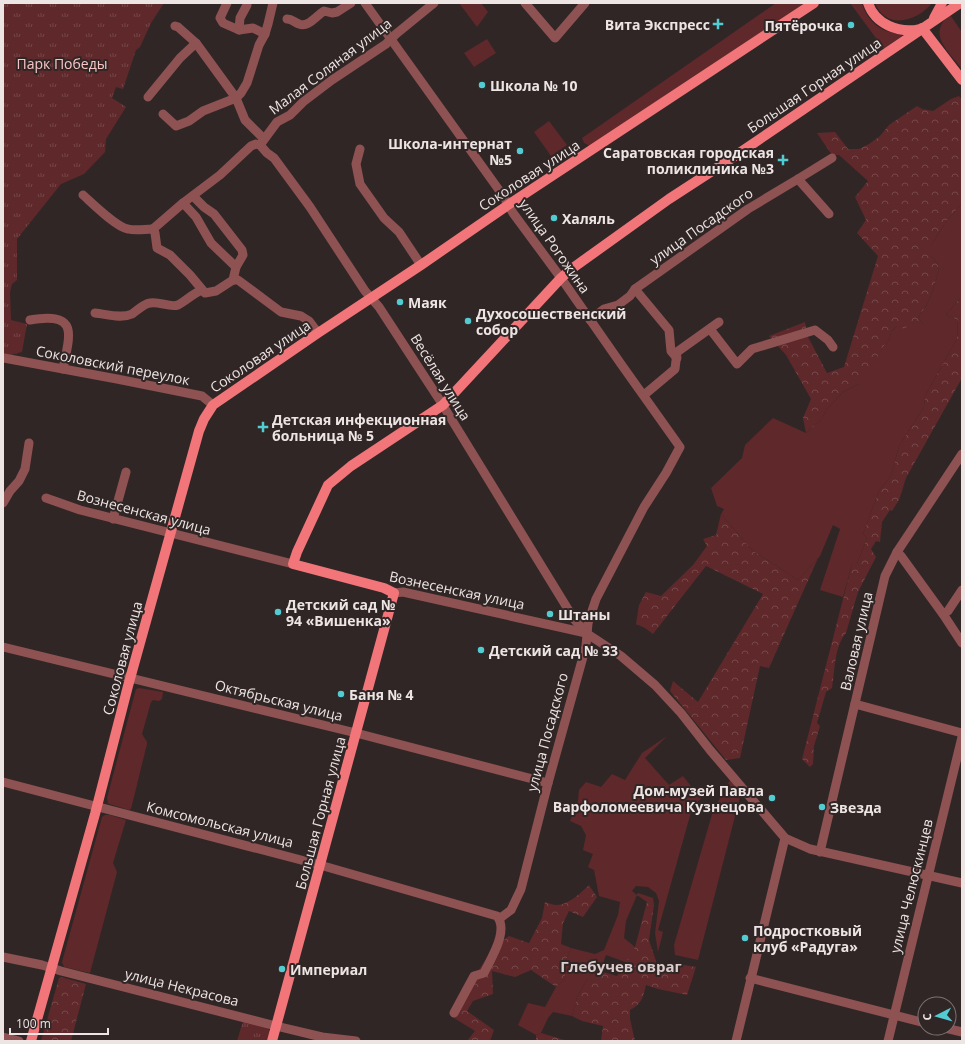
<svg xmlns="http://www.w3.org/2000/svg" width="965" height="1044" font-family="'Open Sans',sans-serif">
	<defs>
		<pattern id="forest-crowns" width="20" height="18" patternUnits="userSpaceOnUse"><rect width="20" height="18" fill="#5f282a"/><path d="M2 6a3 3 0 1 1 6 0M12 15a3 3 0 1 1 6 0" fill="none" stroke="#764749"/></pattern>
		<pattern id="park-tufts" width="24" height="20" patternUnits="userSpaceOnUse"><rect width="24" height="20" fill="#5f282a"/><path d="M3 7l-1-3M5 7V3M7 7l1-3M15 17l-1-3M17 17v-4M19 17l1-3" fill="none" stroke="#764749"/></pattern>
	</defs>
	<rect width="100%" height="100%" fill="#312626"/>
	<g fill="#5f282a">
		<path d="M459,3H481L488,12L477,27Z"/>
		<path d="M776,3H805L590,146L584,143L582,138Z"/>
		<path d="M850,3H862C866,20 882,34 900,33L902,36L884,49Z"/>
		<path d="M875,3H932C917,22 886,30 875,3Z"/>
		<path d="M950,15L962,32V69C949,52 926,33 950,15Z"/>
		<path d="M487,39L496,53L474,67L464,53Z"/>
		<path d="M549,121L567,145L551,156L534,132Z"/>
		<path d="M962,203V296L946,315L958,320L957,339L925,396L924,407L899,446L891,476L879,491L863,534L867,538L857,564H852L843,597L820,590L840,529L833,525L820,556L798,580L752,550L721,514L724,509L717,506L711,488L742,458L745,445L773,418L806,433L821,420L827,409L843,392L859,384L883,347L889,340L891,332L897,326L913,323L923,324L918,317C931,302 935,285 939,267L931,255V245L946,222Z"/>
		<path d="M139,688L163,692L162,699L159,701L153,700L151,702L142,734L147,742V744L131,809L129,810L109,804L108,803L107,798L136,689Z"/>
		<path d="M667,736L645,758L669,785L683,776L701,799L693,805L658,930L663,932L658,952L655,933L659,901L656,893L648,887L636,886L632,891L637,895L626,921L624,938L635,947L624,974L625,962L606,955L600,971H592L577,997L572,1016L553,1012L548,1018L541,1033L536,1035L518,1025L528,1003L545,1007L556,987L565,979L566,960L571,948L595,954L604,950L618,915L620,902L599,896L594,870L588,867L593,854L583,850L586,835L581,826L570,821L578,801L579,790L586,782L601,787L612,774L625,780L642,753Z"/>
		<path d="M730,780L741,793L698,960L675,955L674,945L713,811Z"/>
		<path d="M105,815H110L126,820L113,863L117,872L90,973L64,967L62,962L102,817Z"/>
	</g>
	<g fill="url(#forest-crowns)">
		<path d="M959,96L962,100V203L946,222L931,245V255L939,267C935,285 931,302 918,317L923,324L920,326L913,323L904,329L897,326L891,332L889,340L883,347L866,377L859,384L843,392L827,409L821,420L806,433L803,418L811,399L786,355L769,336L805,322L808,337L827,373L844,367L878,256L857,233L866,220L855,197L868,181L839,155H832L817,133L835,132L848,149H859L869,144L880,136L889,125L917,106L922,109L933,111L951,99Z"/>
		<path d="M962,296V378L906,478L899,500L892,511L890,510L882,522L880,542L876,541L871,549L876,557L858,592L846,633C834,647 835,671 832,688L826,692L817,723L820,726L814,746L813,764L810,767L802,759L852,564H857L867,538L863,534L879,491L891,476L899,446L924,407L925,396L957,339L958,320L946,315Z"/>
		<path d="M721,514L752,550L798,580L818,558L769,668L760,666L740,758L726,760L670,691L673,681L698,702L763,594L706,566L653,634L645,628L636,624L639,605L646,592L661,596L693,565L707,546L703,539L716,535Z"/>
		<path d="M589,885L597,897L583,917L569,911L563,923L561,944L571,948L566,960L565,979L556,987L531,970L515,977L492,971L493,994L473,1001L467,1011L494,1030L490,1041H467L475,1031L454,1018C469,989 482,955 509,936L529,943L542,918L545,902C549,903 553,905 557,905C568,905 582,892 589,885Z"/>
		<path d="M638,893L653,898L654,905L649,940L657,964L662,968L673,963L696,967L687,995L658,989L646,985C643,997 642,1004 630,1010V1019L635,1041H601L603,1026L582,1021L572,1016L577,997L592,971H600L617,976L635,947L647,902L637,895Z"/>
		<path d="M61,977L86,984L71,1041H41L59,978Z"/>
		<path d="M541,1033L568,1041H536V1035Z"/>
	</g>
	<g fill="url(#park-tufts)">
		<path d="M3,3H164L151,23L140,47L136,50L123,89L116,87L112,98L126,107L106,139L105,152L84,174L61,184L17,239V280L12,284L10,292L11,320L27,324L22,352L3,357Z"/>
		<path d="M243,1021L267,1027L270,1031L267,1041H237Z"/>
	</g>
	<g fill="none" stroke-linecap="round" stroke-linejoin="round">
		<g stroke="#8e5252" stroke-width="9">
			<path d="M227,3L220,18L223,23L239,30L253,28L265,34"/>
			<path d="M365,3L504,197L513,213L561,278L621,364L680,447L666,473L644,507L596,599L588,623L586,646L548,783L521,889L511,910L499,919"/>
			<path d="M525,3L555,38L585,3"/>
			<path d="M287,19C292,19 294,22 299,24C308,28 316,16 324,11L332,13L337,12L351,3"/>
			<path d="M175,26L178,27L196,43L236,98L245,120L264,139"/>
			<path d="M239,30L240,18L247,5"/>
			<path d="M148,97L180,58L196,43"/>
			<path d="M163,114L176,126L189,121L203,111L236,98L241,93L247,83L259,45L265,34L268,24L273,3"/>
			<path d="M260,145L267,153L274,158L310,207L365,291L379,307L439,399L574,619L586,633"/>
			<path d="M260,145L277,122L290,115L303,102L332,80L386,44L396,34L434,3"/>
			<path d="M360,149L356,164L360,184L384,218L399,232L421,265"/>
			<path d="M798,179L829,214"/>
			<path d="M83,195C92,203 116,227 128,229C136,231 145,229 153,229"/>
			<path d="M193,196L204,207L214,214L242,250L243,255L236,267L233,280"/>
			<path d="M183,203L196,217L211,243L236,267"/>
			<path d="M153,229L183,203L220,175L251,146L256,144L260,145"/>
			<path d="M153,229L155,233L157,248L170,255L190,275L205,293L216,291L233,280"/>
			<path d="M233,280H238L281,312L301,316L309,321L318,333"/>
			<path d="M635,289L669,330L671,351L677,358"/>
			<path d="M95,313C106,314 121,319 132,314C138,310 143,304 150,303C159,301 170,308 178,305C186,301 192,294 202,290"/>
			<path d="M30,320C79,312 70,333 63,369"/>
			<path d="M590,320L604,309L618,305L630,296L635,289L748,209L798,179L832,158"/>
			<path d="M710,329L737,364L752,349L815,330L828,340L833,347"/>
			<path d="M4,358L117,379L202,396L213,405"/>
			<path d="M644,395L675,369L677,352L719,322"/>
			<path d="M46,498L80,510L293,564"/>
			<path d="M3,503L10,491L19,481L25,469L29,443"/>
			<path d="M113,519L126,472"/>
			<path d="M897,552L901,556L943,614L962,643"/>
			<path d="M394,593L403,592L586,633L621,656L655,685L681,713L710,750L785,838L810,849L962,883"/>
			<path d="M943,614L948,611L962,590"/>
			<path d="M3,647L356,733L548,783"/>
			<path d="M855,704L962,733"/>
			<path d="M3,782L320,865L497,916C509,931 491,958 484,973L474,976L454,1013"/>
			<path d="M820,852L885,576L897,552L962,454"/>
			<path d="M3,957L42,965L61,971L276,1026L322,1037L356,1041"/>
			<path d="M750,978L925,1023"/>
			<path d="M945,1028L962,1032"/>
			<path d="M3,1037L19,1041"/>
			<path d="M736,1041L785,838"/>
			<path d="M888,1041L962,737"/>
		</g>
		<g stroke="#f17579" stroke-width="10">
			<path d="M868,3C875,24 899,34 920,29"/>
			<path d="M934,18L942,3"/>
			<path d="M922,28L962,80"/>
			<path d="M31,1041L95,814L128,686L199,431L204,419L213,405L318,333L421,265L508,205L814,3"/>
			<path d="M272,1041L394,593L384,588L293,564L297,552L328,485L351,466L443,405L561,278L570,270L669,199L729,160L960,3"/>
		</g>
	</g>
	<g fill="#51ccd2" stroke="#312626" stroke-width="1.5">
		<path d="M716 18h4v4h4v4h-4v4h-4v-4h-4v-4h4z"/>
		<circle cx="851" cy="25" r="4"/>
		<circle cx="482" cy="85" r="4"/>
		<circle cx="520" cy="151" r="4"/>
		<path d="M781 154h4v4h4v4h-4v4h-4v-4h-4v-4h4z"/>
		<circle cx="554" cy="218" r="4"/>
		<circle cx="400" cy="302" r="4"/>
		<circle cx="468" cy="321" r="4"/>
		<path d="M261 421h4v4h4v4h-4v4h-4v-4h-4v-4h4z"/>
		<circle cx="278" cy="612" r="4"/>
		<circle cx="550" cy="614" r="4"/>
		<circle cx="481" cy="650" r="4"/>
		<circle cx="341" cy="694" r="4"/>
		<circle cx="772" cy="798" r="4"/>
		<circle cx="822" cy="807" r="4"/>
		<circle cx="745" cy="938" r="4"/>
		<circle cx="282" cy="969" r="4"/>
	</g>
	<g text-anchor="middle" dominant-baseline="central" stroke-width="4" stroke-linejoin="round" paint-order="stroke">
		<g font-size="14" font-weight="bold" fill="#ece5e4" stroke="#312626" text-anchor="start">
			<text x="710" y="24" text-anchor="end">Вита Экспресс</text>
			<text x="843" y="25" text-anchor="end">Пятёрочка</text>
			<text x="490" y="85">Школа № 10</text>
			<text x="512" y="143" text-anchor="end">Школа-интернат<tspan x="512" dy="16">№5</tspan></text>
			<text x="774" y="152" text-anchor="end">Саратовская городская<tspan x="774" dy="16">поликлиника №3</tspan></text>
			<text x="562" y="218">Халяль</text>
			<text x="408" y="302">Маяк</text>
			<text x="476" y="313">Духосошественский<tspan x="476" dy="16">собор</tspan></text>
			<text x="272" y="419">Детская инфекционная<tspan x="272" dy="16">больница № 5</tspan></text>
			<text x="286" y="604">Детский сад №<tspan x="286" dy="16">94 «Вишенка»</tspan></text>
			<text x="558" y="614">Штаны</text>
			<text x="489" y="650">Детский сад № 33</text>
			<text x="349" y="694">Баня № 4</text>
			<text x="764" y="790" text-anchor="end">Дом-музей Павла<tspan x="764" dy="16">Варфоломеевича Кузнецова</tspan></text>
			<text x="830" y="807">Звезда</text>
			<text x="753" y="930">Подростковый<tspan x="753" dy="16">клуб «Радуга»</tspan></text>
			<text x="290" y="969">Империал</text>
		</g>
		<g font-size="14" fill="#f9c5c4" stroke="#312626">
			<text x="62" y="63">Парк Победы</text>
		</g>
		<g font-size="14" fill="#ece5e4" stroke="#312626">
			<text transform="translate(330 66) rotate(-37)">Малая Соляная улица</text>
			<text transform="translate(814 85) rotate(-34)">Большая Горная улица</text>
			<text transform="translate(529 175) rotate(-33)">Соколовая улица</text>
			<text transform="translate(701 226) rotate(-35)">улица Посадского</text>
			<text transform="translate(555 246) rotate(55)">улица Рогожина</text>
			<text transform="translate(260 356) rotate(-34)">Соколовая улица</text>
			<text transform="translate(113 365) rotate(11)">Соколовский переулок</text>
			<text transform="translate(441 377) rotate(58)">Весёлая улица</text>
			<text transform="translate(144 512) rotate(15)">Вознесенская улица</text>
			<text transform="translate(457 590) rotate(12)">Вознесенская улица</text>
			<text transform="translate(856 641) rotate(-77)">Валовая улица</text>
			<text transform="translate(122 658) rotate(-75)">Соколовая улица</text>
			<text transform="translate(279 700) rotate(14)">Октябрьская улица</text>
			<text transform="translate(547 732) rotate(-75)">улица Посадского</text>
			<text transform="translate(320 813) rotate(-75)">Большая Горная улица</text>
			<text transform="translate(220 824) rotate(14)">Комсомольская улица</text>
			<text transform="translate(911 886) rotate(-76)">улица Челюскинцев</text>
			<text transform="translate(182 987) rotate(14)">улица Некрасова</text>
		</g>
		<g font-size="15" font-weight="bold" fill="#dccecd" stroke="#312626">
			<text x="621" y="966">Глебучев овраг</text>
		</g>
	</g>
	<rect width="965" height="1044" fill="none" stroke="#ece5e4" stroke-width="8"/>
	<g transform="translate(937 1016) rotate(264)"><circle r="19" fill="#312626" stroke="#7c7272"/>
	<path d="M0-3L7 15L0 10L-7 15Z" fill="#51ccd2"/>
	<text y="-6" font-size="11" font-weight="bold" text-anchor="middle" fill="#ece5e4">С</text>
	</g>
	<path d="M10 1028v6h98v-6" fill="none" stroke="#ece5e4" stroke-width="2"/>
	<text x="16" y="1028" font-size="12" fill="#ece5e4" stroke="#312626" stroke-width="3" paint-order="stroke">100 m</text>
</svg>
